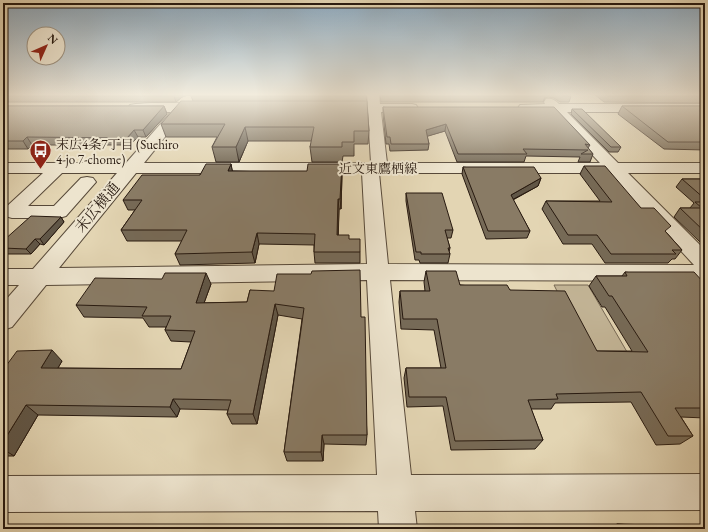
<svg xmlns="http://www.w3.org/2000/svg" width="708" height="532" font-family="'EB Garamond','Noto Serif JP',serif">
	<rect width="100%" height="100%" fill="#e3d5b3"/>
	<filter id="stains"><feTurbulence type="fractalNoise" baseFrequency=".005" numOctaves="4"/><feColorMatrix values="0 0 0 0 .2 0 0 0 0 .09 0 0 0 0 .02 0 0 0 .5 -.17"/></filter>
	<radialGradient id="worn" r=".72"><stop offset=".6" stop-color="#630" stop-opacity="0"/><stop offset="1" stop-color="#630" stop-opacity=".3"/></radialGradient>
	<path fill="#c3b597" stroke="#766854" d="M554,285H588L630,357H590Z"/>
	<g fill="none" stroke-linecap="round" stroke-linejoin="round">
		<defs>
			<path id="minor" d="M367,94H379L380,104H412L416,105L418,108L416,111L412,112H381L387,163H600L552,112H524L520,111L518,108L520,105L545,104L544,102L546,99C552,98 555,100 559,104H705V112H567L618,163H705V173H628L705,250V281L390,280L411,475L705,474V510L415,511L417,529H379L378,511L3,512V476L377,475L367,280L46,285L12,327L3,330V303L19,285H3V269H33L117,173H62L28,206H54L81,178L87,177L93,178L96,182L66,216L59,218H12L5,216L3,213L5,208L43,173H3V163H126L171,112H134L130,111L128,108L130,105C142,102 197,102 208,105L210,108L208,111L185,112L144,163H371L368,112H338L334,111L332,108L334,105L338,104H368ZM136,173H362L367,264L59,268ZM379,173H609L694,265L388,264Z"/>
		</defs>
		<use href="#minor" stroke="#574939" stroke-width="2"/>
		<use href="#minor" fill="#ede4ce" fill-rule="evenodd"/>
	</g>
	<g fill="#766a57" stroke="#281a10">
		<path d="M3,94H366L369,131L368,144H354V156H343L342,162H312L310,147L312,141H248L239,162H216L212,147L217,137H166L161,124L193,101L191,96L188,95L182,97L176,102H3Z"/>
		<path d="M380,94H570L571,96L569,102H560L554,98L548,97L545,98L543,102H381Z"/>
		<path d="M594,94H705V103L604,102Z"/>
		<path d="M3,106H164L167,114L146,137H138L130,145H32L28,149H3Z"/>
		<path d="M622,106H705V150L664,149L618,114Z"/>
		<path d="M383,107L590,145L588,148L593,154L590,162H578L580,157L526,156L524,162H457L445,131L427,136L429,144L428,150L390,151L389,144H386L383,114Z"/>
		<path d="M572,109L621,147L618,152H609L571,114Z"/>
		<path d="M231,164L232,171L342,174L341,209H339L338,235L349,239L360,252V263H315L314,252V245L259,244L255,263L180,265L175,254L182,241H127L121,230L135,210H128L123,200L200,175Z"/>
		<path d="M584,166L641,208L666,232L682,250L675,259H672L668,263H605L592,244H563L542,209L546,201H600L580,174Z"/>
		<path d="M463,167L541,178L538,186L513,200L530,231L527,238L486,239L462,174Z"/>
		<path d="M682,179H705V243H701L674,217L680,208H690L694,203L676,187Z"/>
		<path d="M406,193L453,230L451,238H447L450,248L449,252L450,254L448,263H420L419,260H415L406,201Z"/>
		<path d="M61,217L64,222L44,245L40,244L31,254H3V241Z"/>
		<path d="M426,271L460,285L510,290L597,351H632L605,307H602L589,286L596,276H622L625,272L705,284V418L681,417L693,436L680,444L656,445L631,402L555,403L551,409H531L543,440L535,449L451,450L443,406L407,407L404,378L406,368H441L434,330L401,329L399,302L400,291H425L424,282Z"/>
		<path d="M211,284L204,303L247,302L250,290L361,317L367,435L366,445L324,444L323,461H287L284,452L302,319L278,315L257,424H232L227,414L228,410L180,409L177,417L38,415L14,456H3V370L62,361L58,368L181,369L191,342L171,341L165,330L166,327H149L143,318L84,317L76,305Z"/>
		<path d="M617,524L688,529H531L533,528L611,527Z"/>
	</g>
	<g fill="#605647" stroke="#281a10">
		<path d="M176,94H188V95L182,97L176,102L174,96Z"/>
		<path d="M546,94H549L548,97L545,98L543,102Z"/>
		<path d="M164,106L167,114L146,137L143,130Z"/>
		<path d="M446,124L445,131L425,137L426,130Z"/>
		<path d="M245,127L248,141L239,162L236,147Z"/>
		<path d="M134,130L138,137L130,145L127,138Z"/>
		<path d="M27,137L32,145L28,149L23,141Z"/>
		<path d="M231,164L233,174L228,171Z"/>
		<path d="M342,164V174L341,209L340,199Z"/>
		<path d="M541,178L538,186L508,202L511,195Z"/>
		<path d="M338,199L339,209L338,246L337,235Z"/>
		<path d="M61,217L64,222L44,245L40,239Z"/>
		<path d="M257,233L259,244L255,263L252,252Z"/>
		<path d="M35,239L40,244L31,254L26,249Z"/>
		<path d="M206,273L211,284L200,314L196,303Z"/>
		<path d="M275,304L278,315L257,424L253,414Z"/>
		<path d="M52,350L62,361L52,378L41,368Z"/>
		<path d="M173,399L180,409L177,417L170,407Z"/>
		<path d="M26,405L38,415L14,456L3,449V442Z"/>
		<path d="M322,435L324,444L323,461L321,452Z"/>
	</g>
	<g fill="#897b65" stroke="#281a10">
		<path d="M3,94H176L174,96H3Z"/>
		<path d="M192,94H366V96H191Z"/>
		<path d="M381,94H546L545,96H382Z"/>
		<path d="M560,94H570L571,96H562Z"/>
		<path d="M605,94H705V96H607Z"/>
		<path d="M181,101H367L369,131H354V142H342V147H310L314,127H245L236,147H212L225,124H161Z"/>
		<path d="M3,106H164L143,130H134L127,138L27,137L23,141H3Z"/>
		<path d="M622,106H705V142H668Z"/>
		<path d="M383,107H554L590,145L585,144L593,154H581L588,150L523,149L527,154H458L446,124L426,130L429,144H391L390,137H387Z"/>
		<path d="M572,109H582L621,147H611Z"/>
		<path d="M206,164H231L228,171H307L308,164H342L340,199H338L337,235H349V239H360V252H314L315,234L257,233L252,252L175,254L187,230H121L142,200H123L142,175H200Z"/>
		<path d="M584,166H605L641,208H654L671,226L665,231L682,250H672L676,254H611L597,235H568L546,201L612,202Z"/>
		<path d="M463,167H534L541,178L511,195L530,231H488Z"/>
		<path d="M682,179H705V199Z"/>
		<path d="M406,193H442L453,230H445L450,248H448L450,254H421V252H416Z"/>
		<path d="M695,202H705V232L680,208H702Z"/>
		<path d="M31,216L61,217L40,239H35L26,249L3,248V241Z"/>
		<path d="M360,270L361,317H365L367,435H322L321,452H284L304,308L275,304L253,414H227L231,400L173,399L170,407L26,405L3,442V370L17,351L52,350L41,368L181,369L195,331L165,330L171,316H142L147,307L76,305L95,278L162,279L165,273H206L196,303L247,302L250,290L274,291L277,274H311L312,271Z"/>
		<path d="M426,271H456L460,285H507L510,290L565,291L597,351L648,352L612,296H609L596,276H627L625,272H694L705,284V408H675L693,436H668L641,392L556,394L558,399L528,400L543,440L455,441L446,397H409L406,368H446L437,319H403L400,291H430Z"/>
		<path d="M617,524L686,526L688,529H533V528L618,527Z"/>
	</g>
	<linearGradient id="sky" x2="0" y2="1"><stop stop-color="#8ca8bd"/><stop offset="0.56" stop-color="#f2ecdd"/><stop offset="1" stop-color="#f2ecdd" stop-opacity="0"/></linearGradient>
	<rect width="708" height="169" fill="url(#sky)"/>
	<defs>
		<symbol id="bus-pin" viewBox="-11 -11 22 30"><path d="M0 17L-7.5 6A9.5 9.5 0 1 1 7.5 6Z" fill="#8f2418" stroke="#ede4ce"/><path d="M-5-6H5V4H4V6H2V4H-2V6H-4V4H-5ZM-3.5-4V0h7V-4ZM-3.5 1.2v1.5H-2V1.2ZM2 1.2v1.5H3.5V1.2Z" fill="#fff"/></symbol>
	</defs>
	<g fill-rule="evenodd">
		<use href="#bus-pin" x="28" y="138" width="25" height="34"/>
	</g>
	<g text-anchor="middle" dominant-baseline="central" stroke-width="4" stroke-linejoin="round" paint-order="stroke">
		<g font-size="13" fill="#281a10" stroke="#ede4ce" text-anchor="start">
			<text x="56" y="144">末広4条7丁目 (Suehiro<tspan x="56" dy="15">4-jo 7-chome)</tspan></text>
		</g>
		<g font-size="13" fill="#281a10" stroke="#ede4ce">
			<text x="378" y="168">近文東鷹栖線</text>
		</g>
		<g font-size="15" fill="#281a10" stroke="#ede4ce">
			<text transform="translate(97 207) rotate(-50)">末広横通</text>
		</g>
	</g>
	<rect width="708" height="532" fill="none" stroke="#e3d5b3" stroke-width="16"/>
	<rect x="4" y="4" width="700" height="524" fill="none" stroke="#281a10" stroke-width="2"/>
	<rect x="8" y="8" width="692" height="516" fill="none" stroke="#281a10"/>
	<g transform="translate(46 46) rotate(45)"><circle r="19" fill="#ede4ce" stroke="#9e9382"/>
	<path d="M0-3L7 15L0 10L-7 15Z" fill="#8f2418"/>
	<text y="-6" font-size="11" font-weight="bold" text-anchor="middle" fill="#281a10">N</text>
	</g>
	<rect width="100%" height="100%" filter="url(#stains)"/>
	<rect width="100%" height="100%" fill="url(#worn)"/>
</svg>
